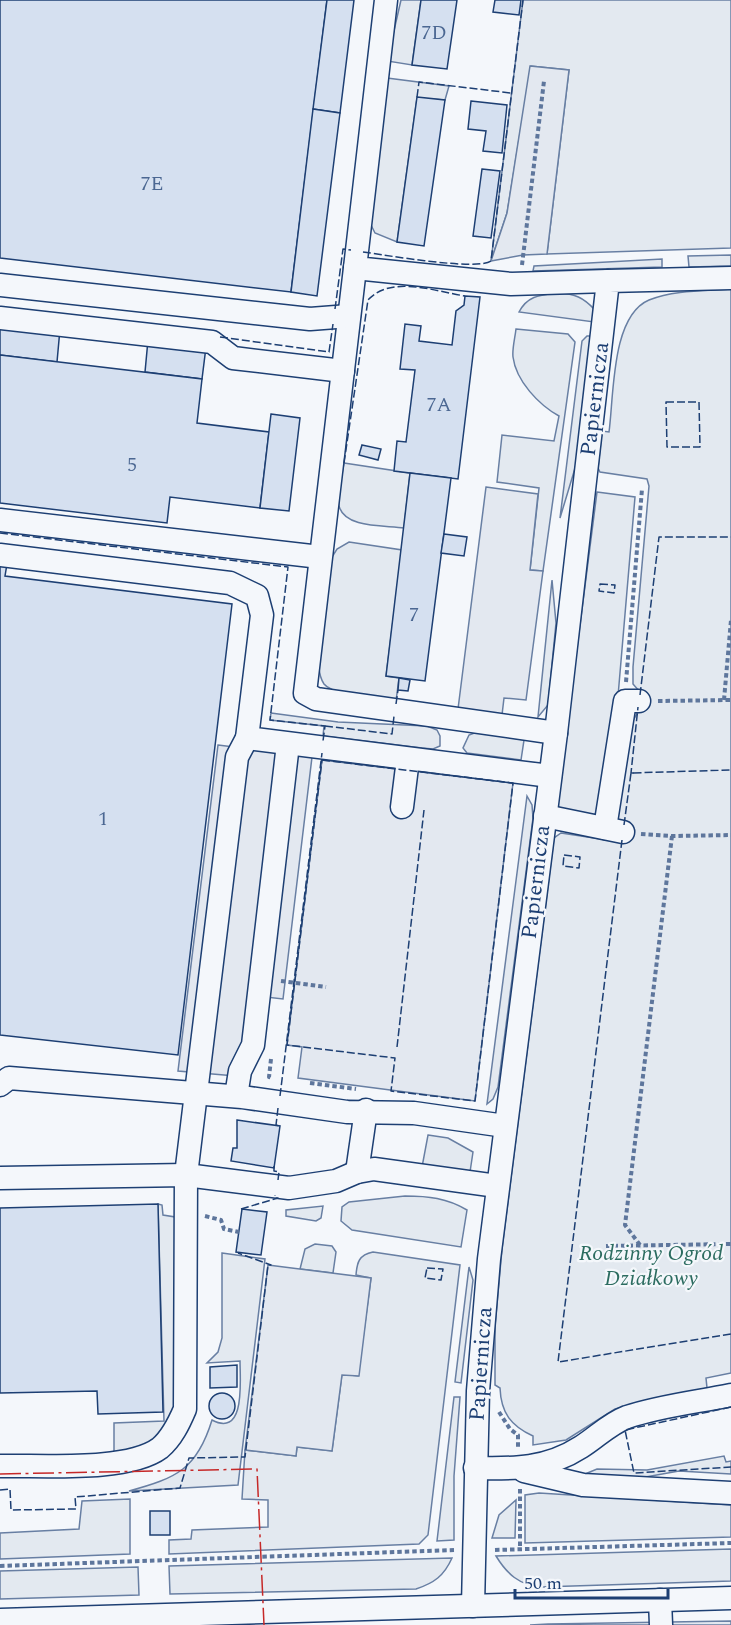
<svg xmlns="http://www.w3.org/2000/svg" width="731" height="1625" font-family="Spectral,serif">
	<rect width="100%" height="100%" fill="#f4f7fb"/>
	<g fill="#e3e9f0" stroke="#687fa3" stroke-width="1.5">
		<path d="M401,0H421L412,65L387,61Z"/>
		<path d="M523,0H731V248L547,254L569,70L531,66L507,213L491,261Z"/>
		<path d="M387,78L449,86L445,100L417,98L397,242L375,233L368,219Z"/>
		<path d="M731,255V266L689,267L688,256Z"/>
		<path d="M662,259V267L533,271L534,266Z"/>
		<path d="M731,289V1373L706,1378L707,1388L615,1409L566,1440L533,1445V1436C511,1426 501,1413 500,1388L495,1385V1326L502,1249L554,838L561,833L621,842L613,819L627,731L638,712L640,692L633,684V667L649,486L647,479L600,472L598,468L602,431L609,432C614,396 611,316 649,300C674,290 704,291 731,289Z"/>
		<path d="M558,293C575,294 583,297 595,310L594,322L519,312C528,295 541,295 558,293Z"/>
		<path d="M516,329L568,334L575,342L543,571L530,570L539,488L497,482L502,435L554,441L559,416C539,405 516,381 513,357C512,349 515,338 516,329Z"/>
		<path d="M587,336H592L576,465L560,518L582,341Z"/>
		<path d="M344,463L410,473L404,528C386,525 345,529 339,506C337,495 342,476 344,463Z"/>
		<path d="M597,492L635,497L617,708L598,813L591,816L561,811L557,805Z"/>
		<path d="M349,542L402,550L386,676L399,678L396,701C381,698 333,696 324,684C319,677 319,669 318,661L332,557L337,549Z"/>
		<path d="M552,580L556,623L548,705L538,717Z"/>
		<path d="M271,713L338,722L427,726L437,730L440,736V746L433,749L422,748L323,736L324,726L270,720Z"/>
		<path d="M477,732L524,740L521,760L467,753L463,748L469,735Z"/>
		<path d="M527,796L532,805L533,818L498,1087L493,1099L487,1104Z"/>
		<path d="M428,1135L448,1138L473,1152L470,1172L422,1167Z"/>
		<path d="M405,1196C428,1196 447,1198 467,1210L461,1247L352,1230L341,1221L342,1207L349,1202Z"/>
		<path d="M158,1204L162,1205L163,1215L175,1217L176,1407L157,1438L133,1451L114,1454V1423L164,1421Z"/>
		<path d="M323,1206L321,1218L316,1221L286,1216V1210Z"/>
		<path d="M315,1244L332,1246L336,1252L333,1273L300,1269L305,1249Z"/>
		<path d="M373,1252L460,1265L428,1535L419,1544L169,1554V1540L191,1539L192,1530L268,1527V1500L242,1499L245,1450L296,1456L297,1447L332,1451L342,1374L358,1376L371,1278L356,1275C357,1262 359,1255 373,1252Z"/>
		<path d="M222,1253L265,1259L238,1485L129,1491C177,1478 197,1469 212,1420C246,1438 240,1380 240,1361L207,1363L218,1352L222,1338Z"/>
		<path d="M469,1267L473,1280L461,1383L455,1382Z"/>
		<path d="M454,1397H460L454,1476V1540L437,1541Z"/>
		<path d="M724,1456L726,1462L731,1461V1474L679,1471L640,1478L585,1474L597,1469L647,1470Z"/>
		<path d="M539,1493L731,1505V1537L525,1543V1495Z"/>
		<path d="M130,1499V1554L0,1559V1533L79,1529L82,1501Z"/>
		<path d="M516,1500L515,1538H492L499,1515Z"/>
		<path d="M731,1549V1581L541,1587C519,1585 507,1574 496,1556Z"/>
		<path d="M452,1558C444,1576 434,1583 416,1589L170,1594L169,1566Z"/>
		<path d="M138,1567L139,1595L0,1599V1571Z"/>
	</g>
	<g fill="#e3e8f0" stroke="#687fa3" stroke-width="1.5">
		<path d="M530,66L569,70L547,254L523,255L491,261L507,213Z"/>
		<path d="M486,487L538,494L530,570L543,571L526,700L504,698L502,715L458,709Z"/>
		<path d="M218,745L312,757L283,999L266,997L247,1077L178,1071Z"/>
		<path d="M322,760L513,783L475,1101L298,1078L302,1047L287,1045Z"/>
		<path d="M268,1265L371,1278L359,1376L342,1375L332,1451L297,1447L296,1456L245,1450Z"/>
		<path d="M731,1621V1625H530L548,1624Z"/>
	</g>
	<g fill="#d5e0f0" stroke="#1d3f73" stroke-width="1.5">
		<path d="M0,0H327L291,292L0,258Z"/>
		<path d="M327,0H354L340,113L313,109Z"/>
		<path d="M421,0H457L447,69L412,65Z"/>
		<path d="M495,0H521L519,15L493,12Z"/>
		<path d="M417,97L445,100L424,246L397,242Z"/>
		<path d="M471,101L507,105L502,153L483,151L486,131L468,129Z"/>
		<path d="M313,109L340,113L317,296L291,292Z"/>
		<path d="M482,169L500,171L491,238L473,236Z"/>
		<path d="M465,296L480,297L458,479L394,471L397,441L406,442L415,370L400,369L405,324L421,326L419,341L452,345L456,311L464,305Z"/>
		<path d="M0,323L60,329L57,362L0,355Z"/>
		<path d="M148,340L206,347L202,379L145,372Z"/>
		<path d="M0,355L202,379L197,423L269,432L260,508L170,497L167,523L0,503Z"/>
		<path d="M271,414L300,418L289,511L260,508Z"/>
		<path d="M362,445L381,449L378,460L359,455Z"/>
		<path d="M410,473L451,478L425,681L386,676Z"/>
		<path d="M444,534L467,537L464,556L441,553Z"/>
		<path d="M0,563L7,564L5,576L232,604L178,1055L0,1035Z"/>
		<path d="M399,678L410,680L408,691L398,690Z"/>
		<path d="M237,1120L280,1126L274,1168L231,1161L233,1148H237Z"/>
		<path d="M158,1204L163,1412L98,1414L97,1391L0,1393V1208Z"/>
		<path d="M242,1209L267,1212L261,1255L236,1252Z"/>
		<path d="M237,1365V1387L210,1388V1367Z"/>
		<circle cx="222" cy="1406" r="13"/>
		<rect x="150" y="1511" width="20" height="24"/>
	</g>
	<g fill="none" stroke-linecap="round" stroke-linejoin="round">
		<defs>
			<g id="minor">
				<path d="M386,0L355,268L511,284L608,281"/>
				<path d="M355,268L305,693L316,699L556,733"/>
				<path d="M0,285L310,319L349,316"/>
				<path d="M0,318L212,342L233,358L343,371"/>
				<path d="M0,520L320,557"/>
				<path d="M0,555L230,583L257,596L262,615L247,738L550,776"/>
				<path d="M402,807L408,759"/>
				<path d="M545,816L623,832"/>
				<path d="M605,828L625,701H639"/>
				<path d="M0,1085L9,1078L242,1097L347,1112L414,1113L505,1126"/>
				<path d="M236,1096L240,1071L253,1045L288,744"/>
				<path d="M357,1172L366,1110"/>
				<path d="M0,1178L186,1175L289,1188L336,1181L357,1172L374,1169L497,1186"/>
				<path d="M0,1466C42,1465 128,1472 160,1448C172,1438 179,1423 185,1409L186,1175L237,757L247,738"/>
				<path d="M475,1468C514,1469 547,1469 581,1447C597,1437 609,1424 627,1417C660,1406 697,1402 731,1395"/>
				<path d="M524,1471L583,1485L731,1493"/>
				<path d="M660,1600L661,1625"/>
				<path d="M473,1606L478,1391L489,1259L556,733L608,281L731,278"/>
				<path d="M0,1620L731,1598"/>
			</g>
		</defs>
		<use href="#minor" stroke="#1d3f73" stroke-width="25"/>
		<g stroke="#5e769c" stroke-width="4" stroke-dasharray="4.5 3" stroke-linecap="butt">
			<path d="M522,265L544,81"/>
			<path d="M626,682L642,489"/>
			<path d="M724,700L731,620"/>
			<path d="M658,701L731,700"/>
			<path d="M641,834L672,836L731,835"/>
			<path d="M281,981L326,987"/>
			<path d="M271,1059L269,1077L273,1078"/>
			<path d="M310,1083L356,1089"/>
			<path d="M205,1216L221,1220L224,1229L239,1232"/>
			<path d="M640,1245L625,1225L672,836"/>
			<path d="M606,1246L731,1244"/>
			<path d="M499,1412L510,1429L518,1435V1448"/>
			<path d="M520,1489V1550"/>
			<path d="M495,1550L731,1543"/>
			<path d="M0,1566L454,1550"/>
		</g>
		<use href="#minor" stroke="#f4f7fb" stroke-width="22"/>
		<g stroke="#1d3f73" stroke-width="1.5" stroke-dasharray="8 3" stroke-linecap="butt">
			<path d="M417,97L419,82L511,93"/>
			<path d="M363,252C386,255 476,271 491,261L523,0"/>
			<path d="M335,309L343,249L351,250"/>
			<path d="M220,337L329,352L333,324"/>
			<path d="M666,402H699L700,447H667Z"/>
			<path d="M344,463L368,300C391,275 434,291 465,296"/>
			<path d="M0,533L288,567L270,720L325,726L323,741"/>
			<path d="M600,584L615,585L614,593L599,591Z"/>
			<path d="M640,695L659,537H731"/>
			<path d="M396,704L398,690"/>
			<path d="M325,726L392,734L394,716"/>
			<path d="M322,760L513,783L475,1101L391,1091L395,1058L287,1045Z"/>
			<path d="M634,773H631L638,707"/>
			<path d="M624,825L631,773L731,770"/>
			<path d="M622,840L558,1362L731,1334"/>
			<path d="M564,855L580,857L579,868L563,866Z"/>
			<path d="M397,1047L424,810"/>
			<path d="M280,1096L322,753"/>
			<path d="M278,1108L276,1125L279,1126"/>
			<path d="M274,1166V1171L279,1172L278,1180"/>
			<path d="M241,1209L278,1198H275V1195"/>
			<path d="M427,1268L443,1269L441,1280L425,1278Z"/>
			<path d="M731,1407L625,1430L634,1473L731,1467"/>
			<path d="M0,1490L10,1489L11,1510L76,1509L75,1497L180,1488L189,1458L245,1457L268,1265H271L238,1253"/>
		</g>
		<path stroke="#c62828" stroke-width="1.5" stroke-dasharray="21 4.5 3 4.5" stroke-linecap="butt" d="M0,1474L257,1469L264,1625"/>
	</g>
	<g text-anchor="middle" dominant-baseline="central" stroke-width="4.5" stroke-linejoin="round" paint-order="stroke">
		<g font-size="20" fill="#4b6792">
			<text x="434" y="33">7D</text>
			<text x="152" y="184">7E</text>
			<text x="439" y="405">7A</text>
			<text x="132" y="465">5</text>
			<text x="414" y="615">7</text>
			<text x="103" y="819">1</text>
		</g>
		<g font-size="22" fill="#1d3f73" stroke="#f4f7fb">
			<text transform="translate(595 399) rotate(-83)">Papiernicza</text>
			<text transform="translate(536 882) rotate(-83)">Papiernicza</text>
			<text transform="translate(481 1364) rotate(-86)">Papiernicza</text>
		</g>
		<g font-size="22" font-style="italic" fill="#2c6c60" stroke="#f4f7fb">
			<text x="651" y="1253">Rodzinny Ogród<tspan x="651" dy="25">Działkowy</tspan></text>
		</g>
	</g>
	<path d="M515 1589v9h153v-9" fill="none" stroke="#1d3f73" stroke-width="3"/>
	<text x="524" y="1589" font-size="18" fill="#1d3f73" stroke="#f4f7fb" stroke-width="4.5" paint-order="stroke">50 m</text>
</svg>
